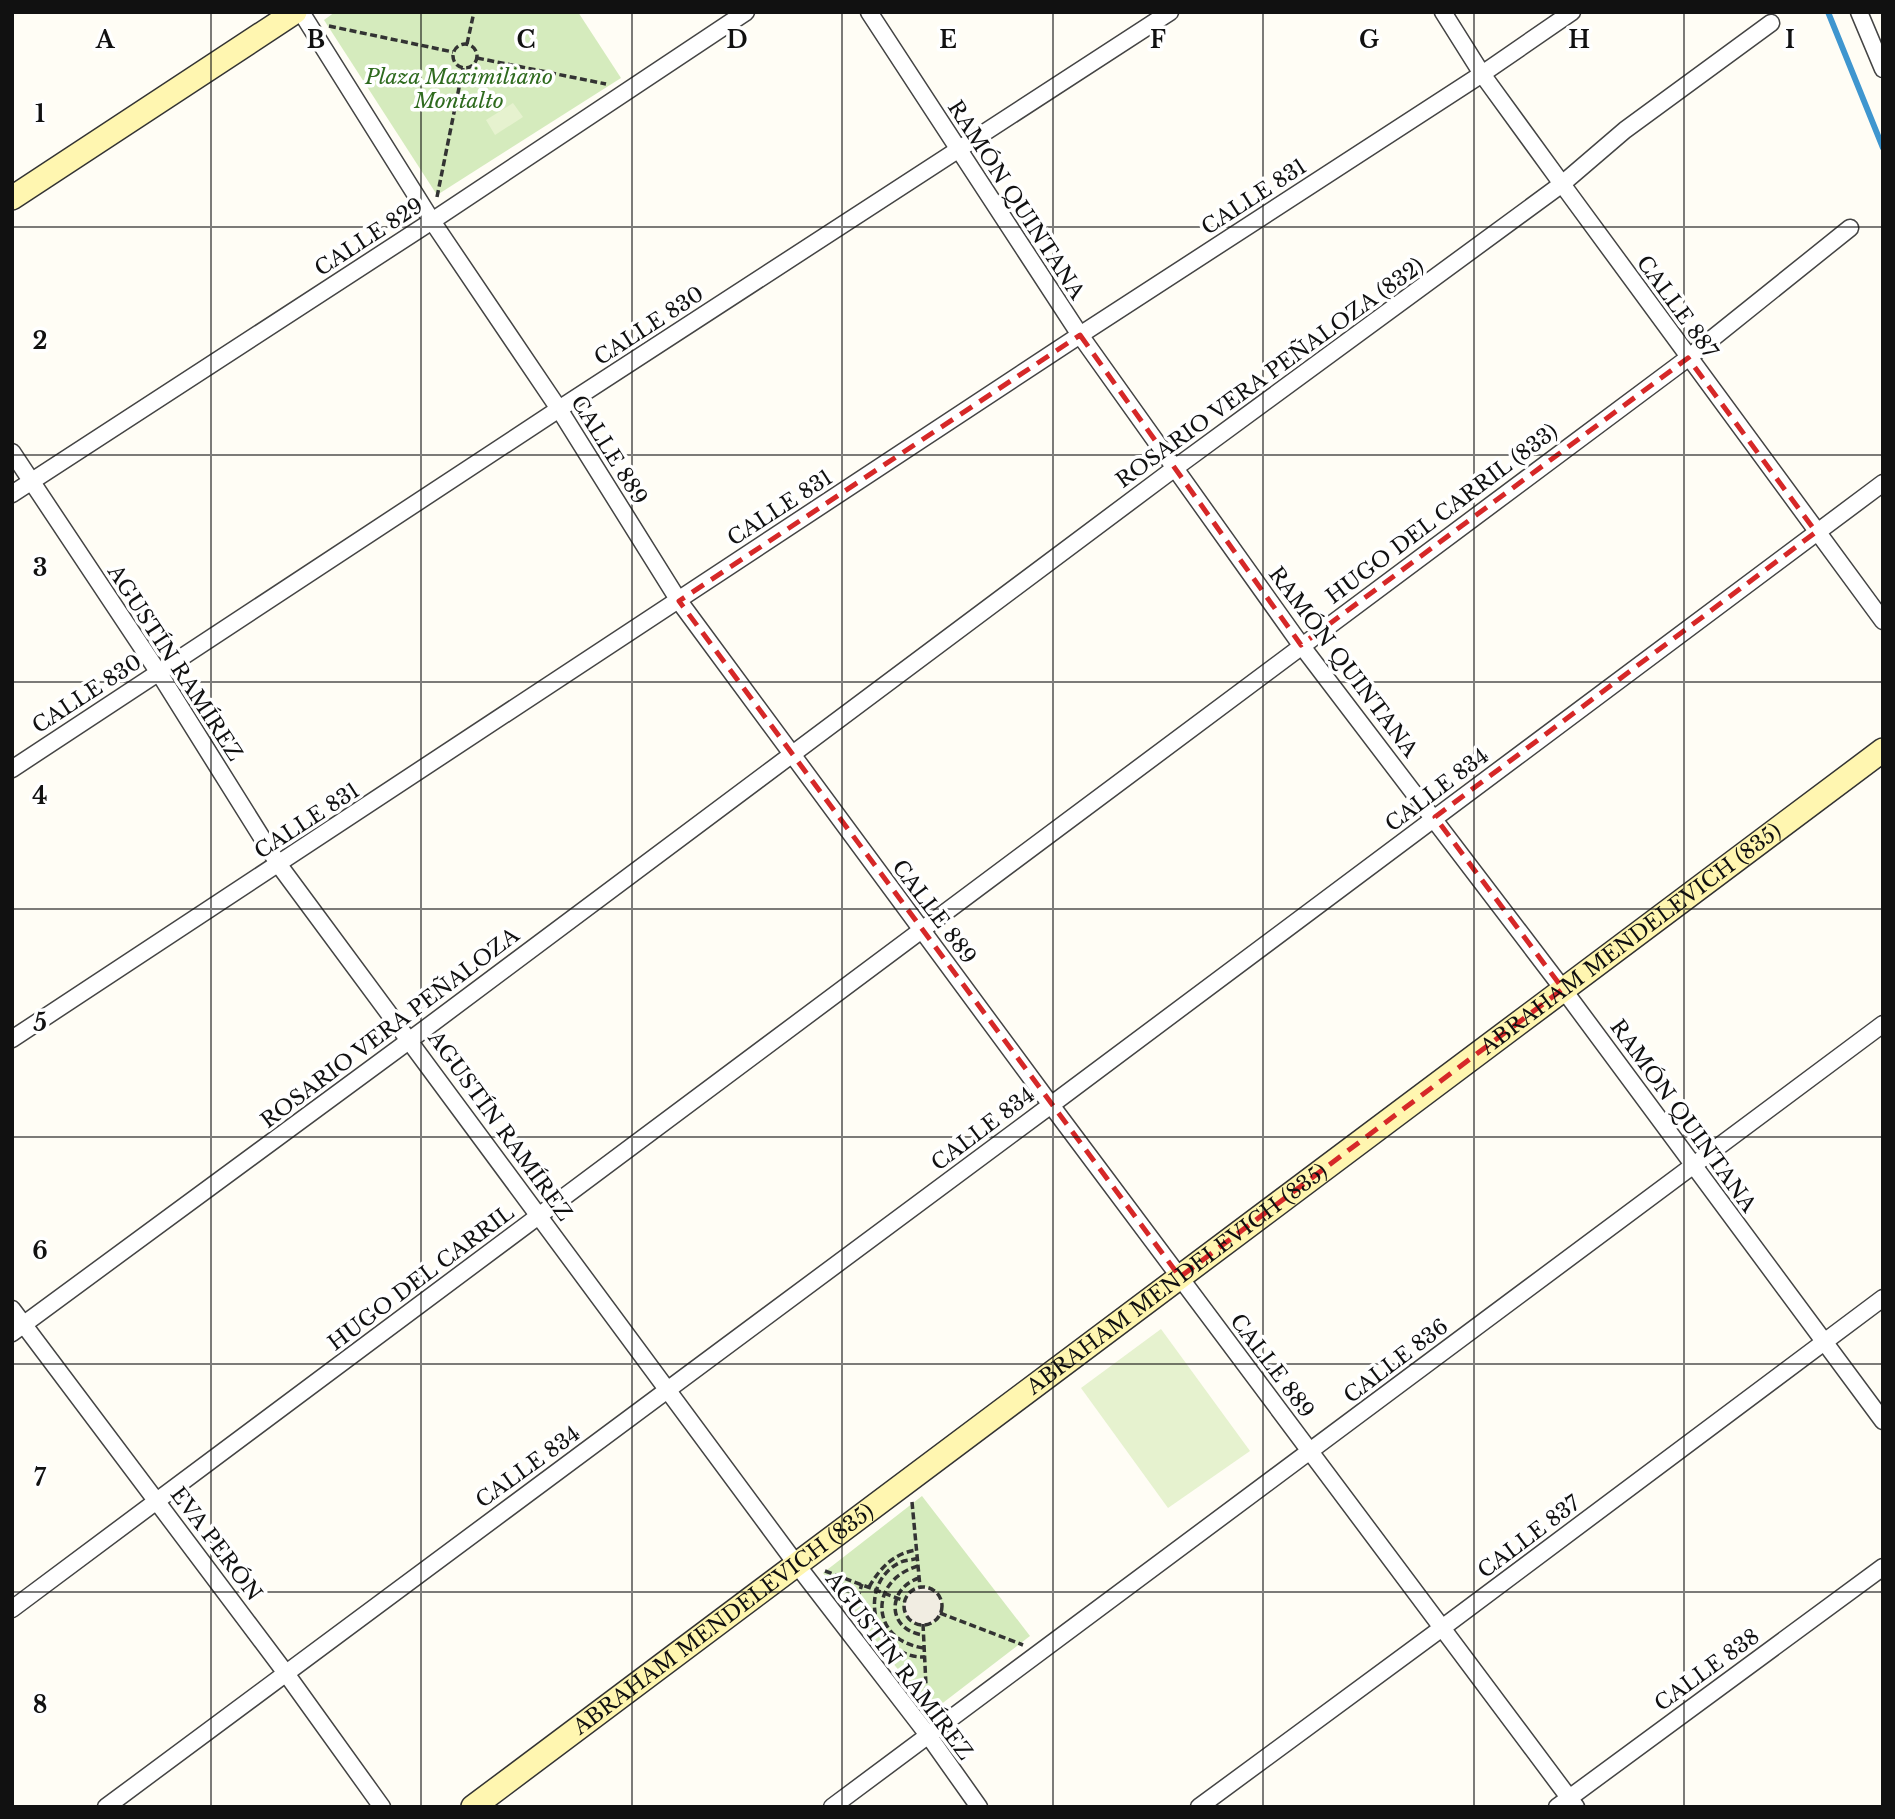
<svg xmlns="http://www.w3.org/2000/svg" width="1895" height="1819" font-family="'Libre Baskerville',serif">
	<rect width="100%" height="100%" fill="#fffdf5"/>
	<g fill="#d5ebbd">
		<path d="M335,12H578L621,78L437,195L324,20Z"/>
		<path d="M922,1496L1030,1636L931,1712L823,1573Z"/>
	</g>
	<g fill="#e6f2cf">
		<path d="M513,103L523,117L495,135L486,120Z"/>
		<path d="M1161,1329L1250,1451L1168,1508L1081,1388Z"/>
	</g>
	<circle fill="#f1ede2" cx="923" cy="1606" r="19"/>
	<g fill="none" stroke-linecap="round" stroke-linejoin="round">
		<path stroke="#3f96cf" stroke-width="6" d="M1828,12L1883,148"/>
		<defs>
			<g id="street">
				<path d="M301,12L432,221L559,409L679,601L1051,1105L1576,1807"/>
				<path d="M869,12L1080,335L1301,645L1563,989L1883,1421"/>
				<path d="M1443,12L1482,74L1562,184L1883,621"/>
				<path d="M1859,12L1883,69"/>
				<path d="M12,452L159,673L279,865L797,1565L928,1735L979,1807"/>
				<path d="M12,494L432,221L746,12"/>
				<path d="M12,769L559,409L1170,12"/>
				<path d="M12,1039L1080,335L1482,74L1572,12"/>
				<path d="M12,1309L285,1672L382,1807"/>
				<path d="M12,1333L410,1040L1175,468L1562,184L1625,130L1771,23"/>
				<path d="M12,1609L1688,358L1850,228"/>
				<path d="M106,1807L1051,1105L1883,483"/>
				<path d="M832,1807L1883,1024"/>
				<path d="M1199,1807L1442,1628L1883,1298"/>
				<path d="M1557,1807L1883,1567"/>
			</g>
			<g id="secondary">
				<path d="M12,198L295,12"/>
				<path id="s1" d="M473,1807L1883,750"/>
			</g>
		</defs>
		<use href="#street" stroke="#444" stroke-width="19"/>
		<use href="#secondary" stroke="#333" stroke-width="26"/>
		<g stroke="#333" stroke-width="3.5" stroke-dasharray="7 3.5" stroke-linecap="butt">
			<path d="M329,26L453,52"/>
			<circle cx="465" cy="56" r="12"/>
			<path d="M467,44L474,12"/>
			<path d="M477,58L606,84"/>
			<path d="M437,197L463,68"/>
			<path d="M912,1502L920,1587"/>
			<path d="M918,1558C913,1560 906,1560 901,1562C854,1584 874,1659 925,1657"/>
			<path d="M918,1566C867,1581 871,1641 924,1648"/>
			<path d="M825,1571L905,1601"/>
			<path d="M919,1578C886,1589 887,1630 923,1635"/>
			<path d="M869,1587C880,1568 894,1553 917,1550"/>
			<circle cx="923" cy="1606" r="19"/>
			<path d="M854,1609L862,1584"/>
			<path d="M940,1613L1023,1645"/>
			<path d="M923,1624L927,1706"/>
		</g>
		<use href="#street" stroke="#fff" stroke-width="16"/>
		<use href="#secondary" stroke="#fff6b0" stroke-width="23"/>
	</g>
	<path fill="none" stroke="#d62828" stroke-width="5" stroke-dasharray="14 9" stroke-linejoin="round" d="M1080,335L1301,645L1688,358L1816,532L1435,817L1563,989L1180,1277L679,601Z"/>
	<path fill="none" stroke="#111" stroke-width="2" stroke-opacity="0.55" d="M211,12V1807M421,12V1807M632,12V1807M842,12V1807M1053,12V1807M1263,12V1807M1474,12V1807M1684,12V1807M12,227H1883M12,455H1883M12,682H1883M12,909H1883M12,1137H1883M12,1364H1883M12,1592H1883"/>
	<g text-anchor="middle" dominant-baseline="central" stroke-width="7" stroke-linejoin="round" paint-order="stroke">
		<g font-size="21" font-style="italic" fill="#2f6b1f" stroke="#fff">
			<text x="459" y="77">Plaza Maximiliano<tspan x="459" dy="24">Montalto</tspan></text>
		</g>
		<g font-size="21" fill="#111" stroke="#fff">
			<text transform="translate(1254 197) rotate(-33)">CALLE 831</text>
			<text transform="translate(1016 200) rotate(57)">RAMÓN QUINTANA</text>
			<text transform="translate(369 237) rotate(-33)">CALLE 829</text>
			<text transform="translate(1677 307) rotate(54)">CALLE 887</text>
			<text transform="translate(649 326) rotate(-33)">CALLE 830</text>
			<text transform="translate(1270 373) rotate(-36)">ROSARIO VERA PEÑALOZA (832)</text>
			<text transform="translate(609 450) rotate(58)">CALLE 889</text>
			<text transform="translate(780 508) rotate(-33)">CALLE 831</text>
			<text transform="translate(1442 514) rotate(-37)">HUGO DEL CARRIL (833)</text>
			<text transform="translate(1343 662) rotate(53)">RAMÓN QUINTANA</text>
			<text transform="translate(175 663) rotate(57)">AGUSTÍN RAMÍREZ</text>
			<text transform="translate(87 694) rotate(-33)">CALLE 830</text>
			<text transform="translate(1437 790) rotate(-37)">CALLE 834</text>
			<text transform="translate(307 821) rotate(-33)">CALLE 831</text>
			<text transform="translate(934 912) rotate(53)">CALLE 889</text>
			<text stroke="none"><textPath href="#s1" startOffset="1447">ABRAHAM MENDELEVICH (835)</textPath></text>
			<text transform="translate(390 1028) rotate(-37)">ROSARIO VERA PEÑALOZA</text>
			<text transform="translate(1683 1116) rotate(54)">RAMÓN QUINTANA</text>
			<text transform="translate(500 1126) rotate(54)">AGUSTÍN RAMÍREZ</text>
			<text transform="translate(983 1129) rotate(-37)">CALLE 834</text>
			<text transform="translate(421 1278) rotate(-37)">HUGO DEL CARRIL</text>
			<text stroke="none"><textPath href="#s1" startOffset="880">ABRAHAM MENDELEVICH (835)</textPath></text>
			<text transform="translate(1396 1361) rotate(-37)">CALLE 836</text>
			<text transform="translate(1272 1366) rotate(53)">CALLE 889</text>
			<text transform="translate(528 1467) rotate(-36)">CALLE 834</text>
			<text transform="translate(1529 1537) rotate(-37)">CALLE 837</text>
			<text transform="translate(216 1544) rotate(53)">EVA PERÓN</text>
			<text stroke="none"><textPath href="#s1" startOffset="313">ABRAHAM MENDELEVICH (835)</textPath></text>
			<text transform="translate(899 1666) rotate(53)">AGUSTÍN RAMÍREZ</text>
			<text transform="translate(1707 1670) rotate(-36)">CALLE 838</text>
		</g>
	</g>
	<g font-size="23" text-anchor="middle" font-weight="bold" fill="#111" stroke="#fff" stroke-width="7" stroke-linejoin="round" paint-order="stroke">
		<text x="105" y="48">A</text>
		<text x="316" y="48">B</text>
		<text x="526" y="48">C</text>
		<text x="737" y="48">D</text>
		<text x="948" y="48">E</text>
		<text x="1158" y="48">F</text>
		<text x="1369" y="48">G</text>
		<text x="1579" y="48">H</text>
		<text x="1790" y="48">I</text>
		<text x="40" y="122">1</text>
		<text x="40" y="349">2</text>
		<text x="40" y="576">3</text>
		<text x="40" y="804">4</text>
		<text x="40" y="1031">5</text>
		<text x="40" y="1259">6</text>
		<text x="40" y="1486">7</text>
		<text x="40" y="1713">8</text>
	</g>
	<rect width="1895" height="1819" fill="none" stroke="#111111" stroke-width="28"/>
</svg>
